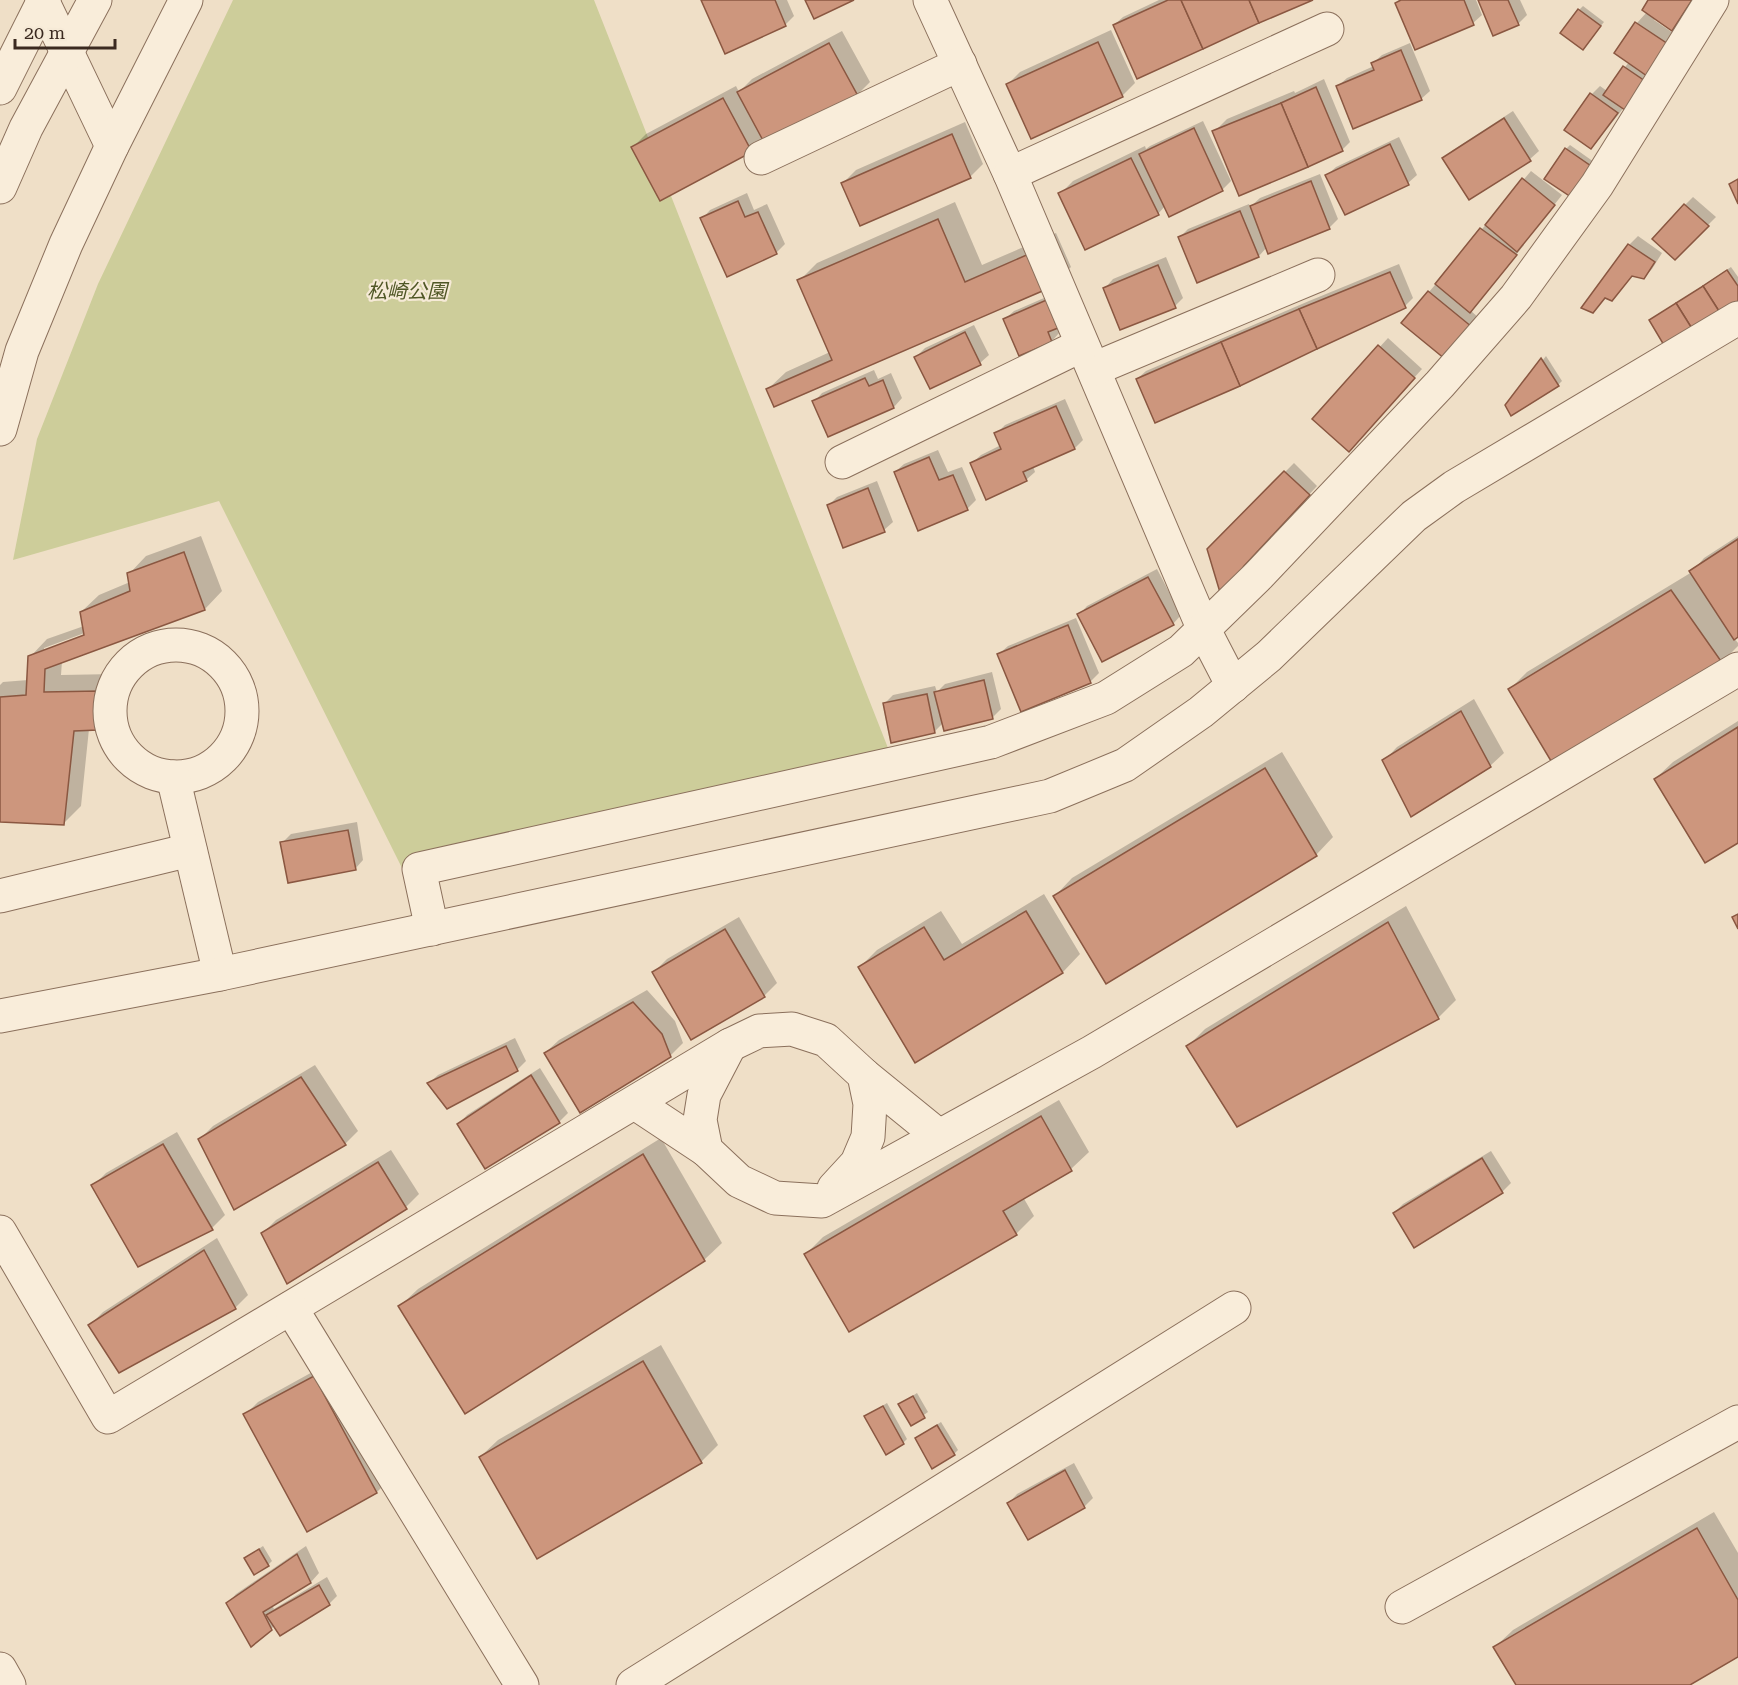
<svg xmlns="http://www.w3.org/2000/svg" width="1738" height="1685" font-family="'Roboto Serif','Noto Sans JP',serif">
	<rect width="100%" height="100%" fill="#efdfc7"/>
	<path fill="#cdcd9a" d="M233,0H594L888,748L405,874L219,501L13,560L37,439L98,284Z"/>
	<g fill="#0003" fill-rule="evenodd">
		<path d="M703,0H787L794,16L785,25Z"/>
		<path d="M1159,0H1309L1114,25L1123,17Z"/>
		<path d="M1399,0H1476L1482,15L1473,23L1396,3Z"/>
		<path d="M1480,0H1520L1527,15L1518,24Z"/>
		<path d="M1650,0H1693L1680,20L1672,29L1656,18L1654,20L1676,35L1655,66L1645,75L1648,77L1599,139L1591,148L1592,94L1600,86L1607,91L1629,62L1616,53L1637,23L1647,12Z"/>
		<path d="M1583,6L1604,22L1586,44L1579,10Z"/>
		<path d="M1111,30L1135,83L1122,96L1007,85L1020,72Z"/>
		<path d="M842,31L870,82L857,95L763,138L751,150L633,147L646,134L736,86L739,92L752,79Z"/>
		<path d="M1410,43L1430,91L1421,99L1338,86L1347,78L1374,66L1373,63L1382,55Z"/>
		<path d="M1324,79L1350,142L1342,150L1214,132L1227,119L1294,91L1295,93Z"/>
		<path d="M1513,111L1539,151L1530,159L1470,198L1444,158L1453,150Z"/>
		<path d="M1203,121L1231,181L1222,190L1165,206L1158,214L1060,194L1073,181L1145,146L1146,149L1150,146Z"/>
		<path d="M965,122L983,164L970,177L843,183L856,170Z"/>
		<path d="M1399,137L1417,175L1408,183L1345,213L1327,175L1336,167Z"/>
		<path d="M1570,145L1594,162L1574,191L1566,149Z"/>
		<path d="M1531,171L1562,195L1523,244L1524,245L1471,311L1479,318L1453,349L1429,292Z"/>
		<path d="M1320,174L1338,219L1329,228L1267,247L1259,256L1198,281L1179,238L1188,229L1249,204L1250,207L1260,198Z"/>
		<path d="M747,193L754,210L767,204L785,244L776,253L702,219L710,210Z"/>
		<path d="M1693,197L1716,217L1675,258L1685,205Z"/>
		<path d="M955,202L982,265L1056,233L1071,267L1053,284L768,389L786,372L830,352L799,281L817,263Z"/>
		<path d="M1638,236L1662,253L1652,269L1643,278L1633,275L1606,297L1583,308L1629,245Z"/>
		<path d="M1166,257L1183,298L1175,306L1105,288L1113,279Z"/>
		<path d="M1399,264L1413,298L1405,306L1137,379L1146,371L1309,301Z"/>
		<path d="M1731,267L1738,277V307L1651,320Z"/>
		<path d="M1060,291V332L1052,341L1020,354L1005,319L1014,311Z"/>
		<path d="M974,325L989,355L980,363L931,387L916,357L925,348Z"/>
		<path d="M1388,338L1422,369L1357,441L1314,419Z"/>
		<path d="M1546,356L1562,381L1558,385L1507,406Z"/>
		<path d="M874,370L878,379L891,373L902,398L894,407L829,435L814,402L822,393Z"/>
		<path d="M1065,399L1083,440L1075,448L1033,466L1035,472L1026,480L972,463L981,455L1001,445L996,434L1005,425Z"/>
		<path d="M938,450L948,472L962,467L976,500L967,509L895,472L904,464Z"/>
		<path d="M1294,463L1317,486L1252,557L1257,568L1248,577L1209,549Z"/>
		<path d="M877,481L893,522L884,530L829,505L837,497Z"/>
		<path d="M201,536L222,591L205,609L62,661L61,675L116,674L115,711L97,729H89L81,806L63,824L0,821V685L3,682L28,680L30,657L47,639L84,626L81,612L99,595L130,582L129,574L146,556ZM90,631L91,634L44,652V648Z"/>
		<path d="M1738,536V636L1734,638L1738,643V646L1722,662L1510,689L1527,672L1692,572L1704,558Z"/>
		<path d="M1157,569L1181,615L1173,624L1079,615L1087,606Z"/>
		<path d="M1076,618L1099,673L1090,682L999,654L1008,646Z"/>
		<path d="M992,672L1001,709L993,717L945,729L944,722L934,732L884,704L893,695L935,686L937,692L945,684Z"/>
		<path d="M1474,699L1504,753L1490,766L1412,815L1384,761L1397,747Z"/>
		<path d="M1738,721V841L1655,779L1673,762Z"/>
		<path d="M1282,752L1333,837L1316,855L1055,896L1072,878Z"/>
		<path d="M357,822L363,860L355,869L282,843L291,834Z"/>
		<path d="M1044,894L1080,954L1063,972L916,1061L860,967L877,950L941,911L962,944Z"/>
		<path d="M1406,906L1456,1000L1438,1018L1238,1125L1188,1046L1205,1029Z"/>
		<path d="M739,917L777,983L764,996L654,972L667,959Z"/>
		<path d="M647,990L675,1021L683,1043L670,1056L545,1053L559,1040Z"/>
		<path d="M515,1038L526,1061L517,1070L429,1083L438,1075Z"/>
		<path d="M315,1065L358,1131L345,1144L199,1140L213,1126Z"/>
		<path d="M540,1068L568,1113L559,1122L485,1167L459,1124L467,1115Z"/>
		<path d="M1059,1100L1089,1152L1071,1169L1023,1197L1034,1216L1016,1234L806,1254L823,1237Z"/>
		<path d="M177,1132L225,1215L212,1228L93,1186L106,1173Z"/>
		<path d="M661,1138L722,1243L704,1260L400,1306L418,1289Z"/>
		<path d="M391,1150L419,1194L406,1207L263,1233L276,1220Z"/>
		<path d="M1491,1151L1511,1183L1502,1192L1394,1213L1403,1204Z"/>
		<path d="M217,1238L248,1295L235,1308L90,1325L103,1312Z"/>
		<path d="M661,1345L718,1445L701,1462L480,1457L498,1440Z"/>
		<path d="M327,1364L390,1479L377,1492L308,1530L245,1415L258,1402Z"/>
		<path d="M917,1393L928,1412L911,1424L900,1404Z"/>
		<path d="M887,1403L907,1439L903,1443L866,1416Z"/>
		<path d="M941,1422L958,1450L954,1454L916,1438Z"/>
		<path d="M1074,1463L1093,1498L1084,1507L1028,1538L1009,1503L1017,1494Z"/>
		<path d="M1714,1512L1738,1553V1656L1687,1685H1517L1495,1647L1513,1630Z"/>
		<path d="M263,1546L272,1561L268,1565L245,1558Z"/>
		<path d="M306,1546L319,1573L311,1582L272,1605L274,1609L327,1577L337,1596L329,1604L275,1625L271,1629L228,1603L236,1594Z"/>
	</g>
	<g fill="#cd967d" stroke="#8a5741" stroke-width="1.5">
		<path d="M701,0H775L786,26L725,54Z"/>
		<path d="M805,0H854L814,19Z"/>
		<path d="M1168,0H1181L1203,49L1137,79L1113,25Z"/>
		<path d="M1181,0H1249L1259,23L1203,49Z"/>
		<path d="M1249,0H1313L1259,23Z"/>
		<path d="M1401,0H1464L1474,25L1415,50L1395,3Z"/>
		<path d="M1478,0H1508L1519,25L1493,36Z"/>
		<path d="M1648,0H1692L1672,31L1642,10Z"/>
		<path d="M1578,9L1601,26L1583,50L1560,33Z"/>
		<path d="M1635,22L1668,44L1647,76L1614,53Z"/>
		<path d="M1098,42L1123,97L1031,139L1006,84Z"/>
		<path d="M829,43L858,96L766,146L737,92Z"/>
		<path d="M1401,50L1422,100L1353,129L1336,86L1374,70L1371,63Z"/>
		<path d="M1623,66L1645,81L1625,110L1603,95Z"/>
		<path d="M1316,87L1343,151L1308,167L1281,103Z"/>
		<path d="M1590,93L1618,113L1591,149L1564,130Z"/>
		<path d="M723,98L752,152L660,201L631,147Z"/>
		<path d="M1281,103L1308,167L1239,196L1212,131Z"/>
		<path d="M1504,118L1531,161L1469,200L1442,158Z"/>
		<path d="M1194,128L1223,191L1169,217L1139,154Z"/>
		<path d="M952,134L971,178L860,226L841,183Z"/>
		<path d="M1390,144L1409,185L1345,215L1325,175Z"/>
		<path d="M1565,148L1591,166L1571,197L1544,179Z"/>
		<path d="M1131,158L1159,215L1085,250L1058,193Z"/>
		<path d="M1522,178L1555,205L1517,252L1485,225Z"/>
		<path d="M1738,179V204L1729,184Z"/>
		<path d="M1311,181L1330,229L1268,254L1250,206Z"/>
		<path d="M738,201L745,217L758,212L777,254L727,277L700,218Z"/>
		<path d="M1684,204L1709,226L1675,260L1652,239Z"/>
		<path d="M1240,211L1259,257L1197,283L1178,237Z"/>
		<path d="M938,219L965,282L1038,250L1054,286L774,407L766,389L832,360L797,280Z"/>
		<path d="M1480,228L1517,255L1470,313L1435,284Z"/>
		<path d="M1628,244L1655,262L1644,279L1632,276L1612,301L1605,298L1593,313L1581,308Z"/>
		<path d="M1158,265L1176,308L1120,330L1103,288Z"/>
		<path d="M1727,270L1738,286V309L1724,319L1703,286Z"/>
		<path d="M1390,272L1406,308L1317,349L1299,309Z"/>
		<path d="M1703,286L1724,319L1696,335L1676,303Z"/>
		<path d="M1428,291L1472,327L1445,359L1401,323Z"/>
		<path d="M1051,298L1063,326L1048,332L1052,342L1019,356L1003,319Z"/>
		<path d="M1676,303L1696,335L1668,352L1649,320Z"/>
		<path d="M1299,309L1317,349L1240,386L1221,342Z"/>
		<path d="M965,332L981,365L930,389L914,357Z"/>
		<path d="M1221,342L1240,386L1155,423L1136,379Z"/>
		<path d="M1378,345L1415,378L1349,452L1312,419Z"/>
		<path d="M1541,358L1559,386L1511,416L1505,405Z"/>
		<path d="M865,378L869,386L883,380L894,408L828,437L812,401Z"/>
		<path d="M1056,406L1075,449L1023,472L1027,481L986,500L970,463L1001,449L994,433Z"/>
		<path d="M929,457L939,480L953,475L968,510L918,531L894,472Z"/>
		<path d="M1284,471L1310,495L1244,566L1222,599L1207,549Z"/>
		<path d="M868,488L885,532L843,548L827,505Z"/>
		<path d="M1738,539V637L1734,640L1689,571Z"/>
		<path d="M184,552L205,610L45,669L44,692L99,691L98,730L74,731L64,825L0,822V697L26,695L28,656L84,635L80,612L130,591L127,573Z"/>
		<path d="M1148,577L1174,625L1102,662L1077,614Z"/>
		<path d="M1671,590L1723,664L1551,761L1508,689Z"/>
		<path d="M1068,625L1091,683L1021,712L997,654Z"/>
		<path d="M984,680L993,719L944,731L934,692Z"/>
		<path d="M927,694L935,733L891,743L883,703Z"/>
		<path d="M1461,711L1491,767L1411,817L1382,760Z"/>
		<path d="M1738,727V843L1705,863L1654,779Z"/>
		<path d="M1265,768L1317,856L1106,984L1053,896Z"/>
		<path d="M348,830L356,870L288,883L280,842Z"/>
		<path d="M1026,911L1063,973L915,1063L858,967L924,927L944,960Z"/>
		<path d="M1738,914V929L1732,917Z"/>
		<path d="M1388,922L1439,1019L1237,1127L1186,1046Z"/>
		<path d="M725,929L765,997L691,1040L652,972Z"/>
		<path d="M633,1002L662,1034L671,1057L580,1113L544,1053Z"/>
		<path d="M506,1046L518,1071L447,1109L427,1083Z"/>
		<path d="M531,1075L560,1123L485,1169L457,1124Z"/>
		<path d="M301,1077L346,1145L234,1210L198,1139Z"/>
		<path d="M1041,1116L1072,1171L1003,1211L1017,1235L849,1332L804,1254Z"/>
		<path d="M163,1144L213,1230L138,1267L91,1185Z"/>
		<path d="M643,1154L705,1261L465,1414L398,1306Z"/>
		<path d="M1482,1158L1503,1193L1414,1248L1393,1213Z"/>
		<path d="M378,1162L407,1209L287,1284L261,1233Z"/>
		<path d="M204,1250L236,1309L119,1373L88,1325Z"/>
		<path d="M643,1361L702,1463L537,1559L479,1457Z"/>
		<path d="M314,1376L377,1493L307,1532L243,1414Z"/>
		<path d="M913,1396L925,1418L911,1426L898,1404Z"/>
		<path d="M883,1406L904,1444L886,1455L864,1416Z"/>
		<path d="M937,1425L955,1455L932,1469L915,1438Z"/>
		<path d="M1065,1470L1085,1508L1028,1540L1007,1503Z"/>
		<path d="M1697,1528L1738,1600V1657L1690,1685H1516L1493,1647Z"/>
		<path d="M259,1549L269,1566L254,1575L244,1558Z"/>
		<path d="M297,1554L311,1583L263,1612L272,1630L251,1647L226,1603Z"/>
		<path d="M319,1585L330,1605L280,1636L266,1615Z"/>
	</g>
	<g fill="none" stroke-linecap="round" stroke-linejoin="round">
		<defs>
			<g id="minor">
				<path d="M42,0L112,146"/>
				<path d="M930,0L1010,174L1204,630L1233,686"/>
				<path d="M0,88L44,0"/>
				<path d="M761,158L960,64"/>
				<path d="M1010,174L1327,29"/>
				<path d="M0,187L26,128L95,0"/>
				<path d="M1094,369L1318,275"/>
				<path d="M0,429L22,351L66,244L112,146L186,0"/>
				<path d="M842,462L1082,345"/>
				<circle cx="176" cy="711" r="66"/>
				<path d="M173,777L220,974"/>
				<path d="M0,896L190,850"/>
				<path d="M432,929L419,869L991,742L1106,698L1181,651L1257,577L1440,384L1516,297L1597,185L1712,0"/>
				<path d="M0,1016L220,974L1050,796L1125,765L1201,712L1269,656L1414,516L1454,487L1738,318"/>
				<path d="M730,1045L759,1031L792,1029L826,1040L864,1075L870,1104L868,1137L857,1163L834,1188"/>
				<path d="M864,1075L939,1136"/>
				<path d="M635,1103L706,1150"/>
				<path d="M0,1232L108,1417L730,1045L704,1095L700,1120L706,1150L739,1181L775,1198L822,1201L1092,1052L1738,669"/>
				<path d="M291,1308L522,1685"/>
				<path d="M1402,1607L1738,1422"/>
				<path d="M0,1669L9,1685"/>
				<path d="M633,1685L1234,1308"/>
			</g>
		</defs>
		<use href="#minor" stroke="#8b705c" stroke-width="35"/>
		<use href="#minor" stroke="#f9edda" stroke-width="33"/>
	</g>
	<g text-anchor="middle" dominant-baseline="central" stroke-width="4.5" stroke-linejoin="round" paint-order="stroke">
		<g font-size="20" font-style="italic" fill="#505726" stroke="#f6ead7">
			<text x="407" y="291">松崎公園</text>
		</g>
	</g>
	<path d="M15 39v9h100v-9" fill="none" stroke="#3b2a20" stroke-width="3"/>
	<text x="24" y="39" font-size="18" fill="#3b2a20" stroke="#f6ead7" stroke-width="4.5" paint-order="stroke">20 m</text>
</svg>
